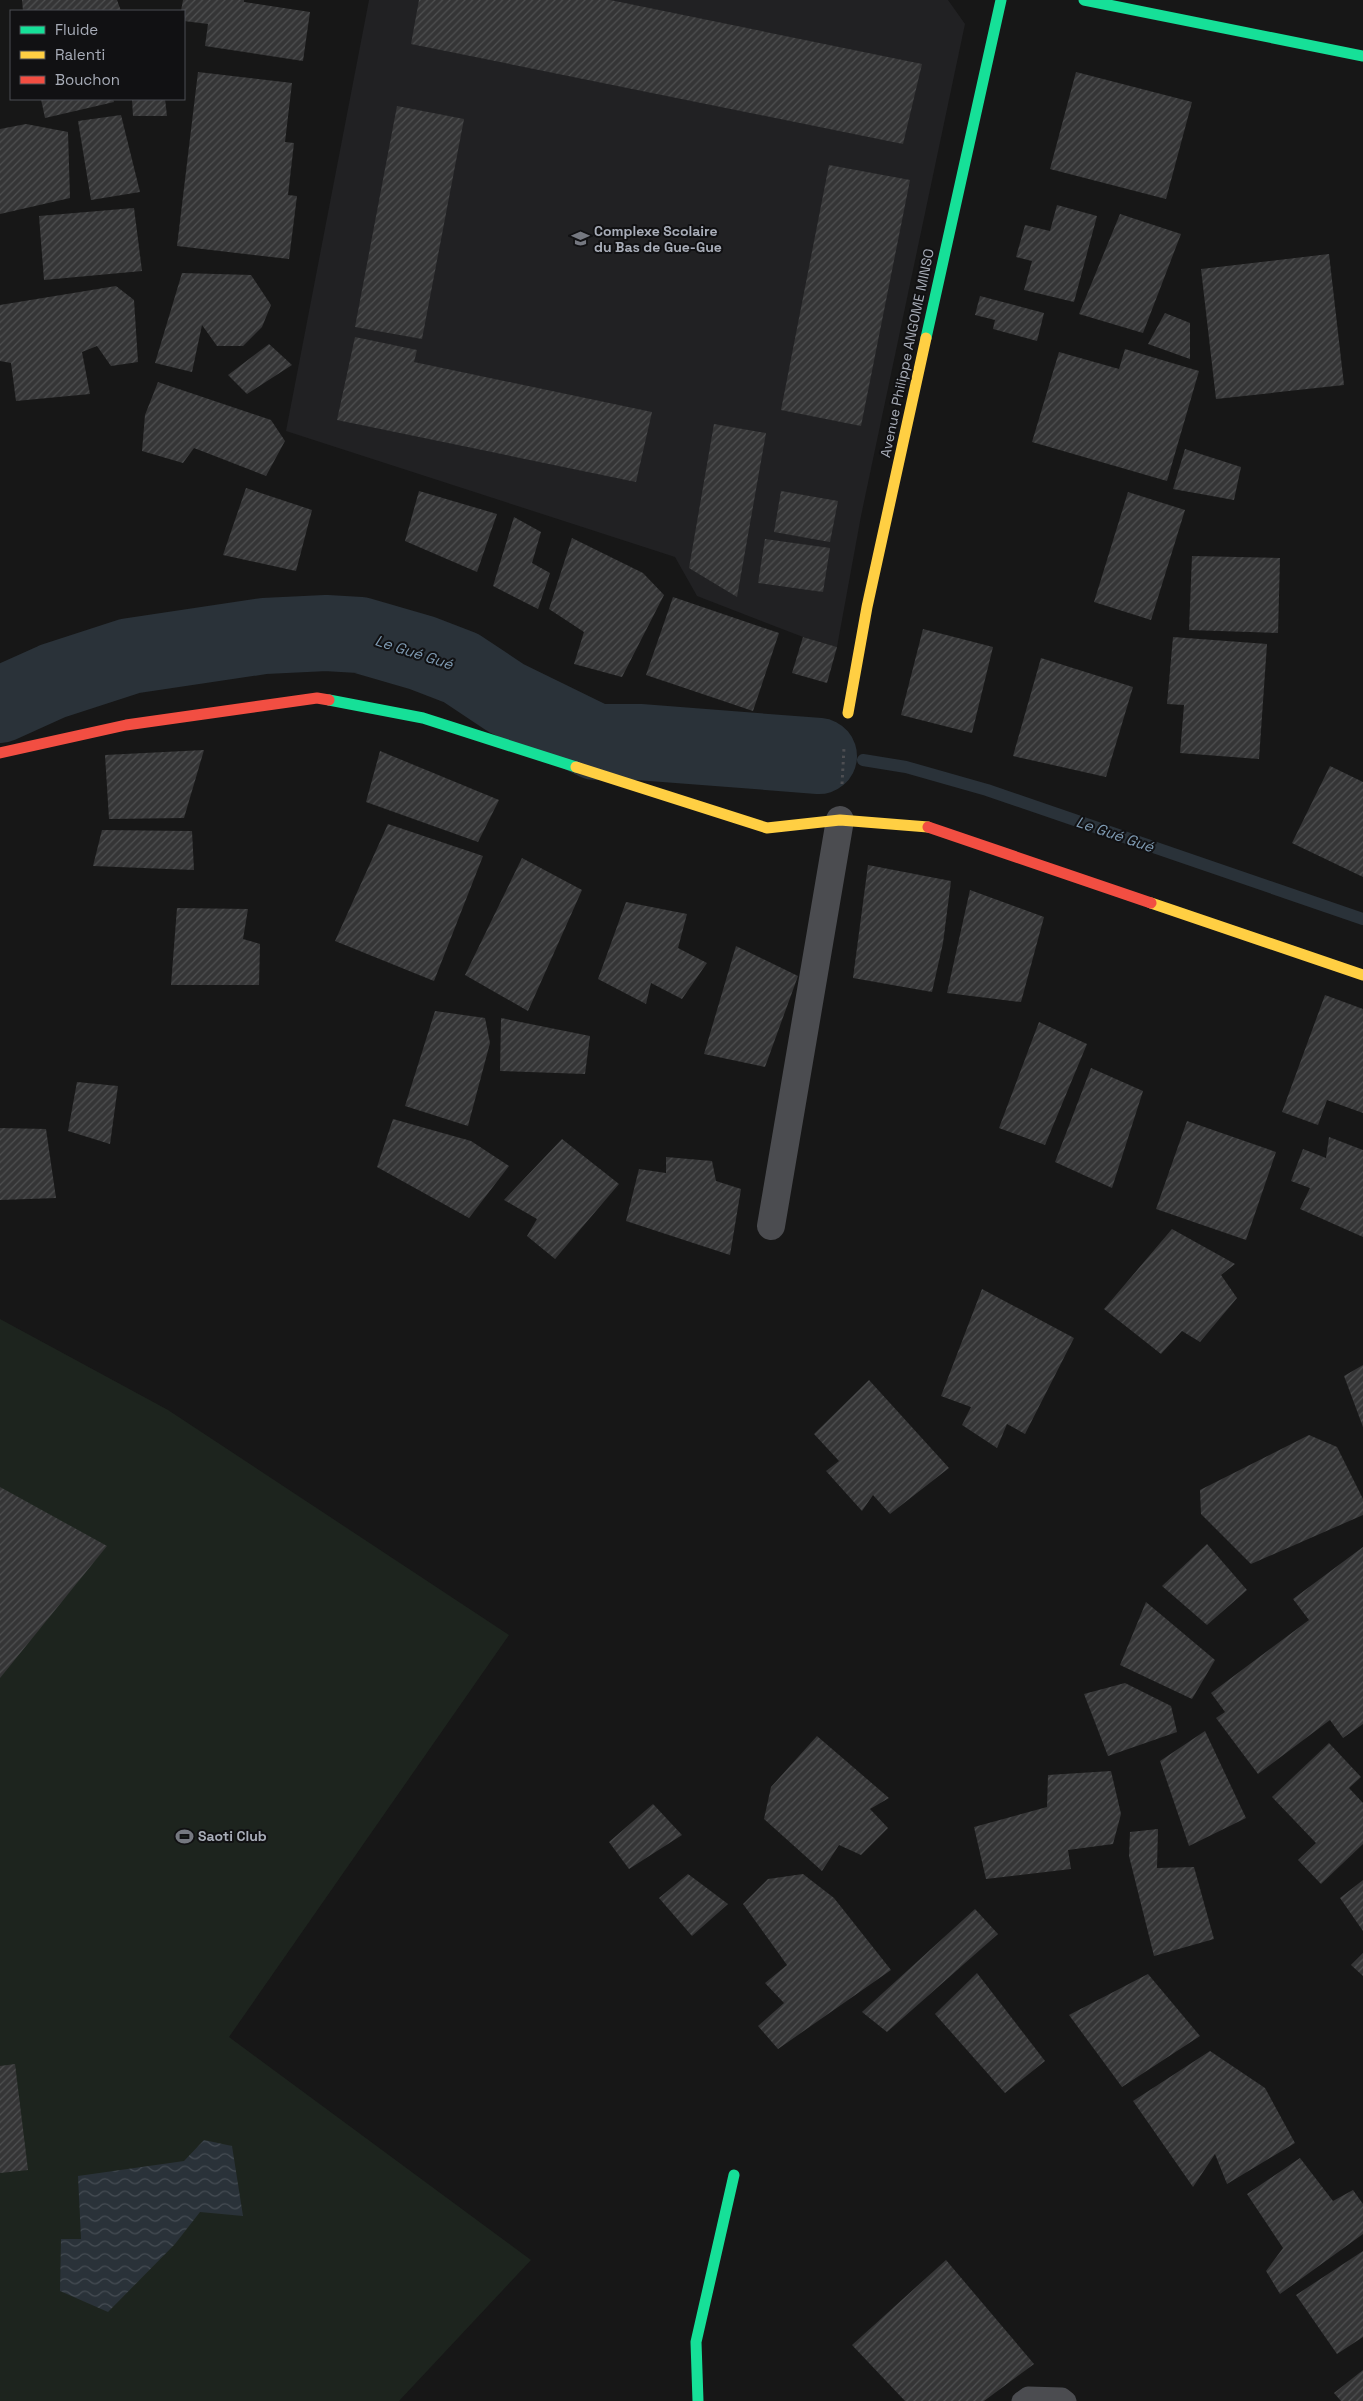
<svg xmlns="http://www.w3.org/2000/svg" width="1363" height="2401" font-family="'Space Grotesk',sans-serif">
	<defs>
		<pattern id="water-waves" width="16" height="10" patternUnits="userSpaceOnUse" patternTransform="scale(1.25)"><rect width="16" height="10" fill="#2a3239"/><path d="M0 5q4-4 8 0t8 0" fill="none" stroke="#464d54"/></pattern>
		<pattern id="building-hatch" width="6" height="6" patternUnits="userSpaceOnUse" patternTransform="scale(1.25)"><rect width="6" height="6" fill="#353536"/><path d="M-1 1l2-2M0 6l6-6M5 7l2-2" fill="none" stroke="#4f5051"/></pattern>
	</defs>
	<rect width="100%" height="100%" fill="#171717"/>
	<path fill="#212123" d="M369,0H948L965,24L861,516L837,647L803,637L697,596L675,557L286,431Z"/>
	<path fill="#1d241e" d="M0,1319L168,1410L509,1635L229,2037L531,2260L399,2401H0Z"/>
	<path fill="url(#water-waves)" d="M204,2140L232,2146L243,2216L200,2212L175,2244L108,2312L60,2291L61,2239H81L78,2176L184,2161Z"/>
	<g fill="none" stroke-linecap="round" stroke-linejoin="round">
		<path stroke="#2a3239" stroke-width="12" d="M863,760L906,767L987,790L1363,919"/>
		<path stroke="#2a3239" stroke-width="76" d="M0,705L53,681L130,656L264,636L326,633L360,635L422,653L461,668L506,698L596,742H639L819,756"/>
	</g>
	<g fill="url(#building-hatch)">
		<path d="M22,0H117L121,11H23Z"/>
		<path d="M183,0H244V2L310,12L303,61L205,46L208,24L184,21V11H181Z"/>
		<path d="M419,0H610L922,64L903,144L411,44Z"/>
		<path d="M198,72L292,83L285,142L294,143L288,195L297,196L289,259L177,246Z"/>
		<path d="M1076,72L1192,102L1166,199L1050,169Z"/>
		<path d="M41,99H113L114,102L45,118Z"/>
		<path d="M132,99H165L167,116H133Z"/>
		<path d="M397,106L464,119L422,339L355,327Z"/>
		<path d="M121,115L140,192L91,200L78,121Z"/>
		<path d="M26,124L68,132L70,198L0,214V129Z"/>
		<path d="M829,165L910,180L861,426L781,410Z"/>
		<path d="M1057,205L1097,216L1074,302L1024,290L1032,261L1016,257L1025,225L1050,231Z"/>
		<path d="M134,208L142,271L44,280L39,216Z"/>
		<path d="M1120,214L1181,234L1143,333L1079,314Z"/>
		<path d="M1329,254L1344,385L1216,399L1201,269Z"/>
		<path d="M182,273L251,275L271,305L262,327L243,346H217L202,325L192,372L155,363Z"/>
		<path d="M116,286L134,300L138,362L111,366L97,346L82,352L90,394L16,401L11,363L0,361V305Z"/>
		<path d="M980,296L1044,313L1037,341L993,329L995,320L975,315Z"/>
		<path d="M1165,313L1190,323V359L1148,344Z"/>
		<path d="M355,337L417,350L414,362L652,412L636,482L337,420Z"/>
		<path d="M269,344L292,365L247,394L228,375Z"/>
		<path d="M1125,349L1199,371L1167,481L1032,442L1059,352L1119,369Z"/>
		<path d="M158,382L271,420L285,441L266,476L194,448L183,463L142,451L145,415Z"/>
		<path d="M714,424L766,433L737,597L689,568Z"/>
		<path d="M1185,449L1241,467L1234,500L1173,489Z"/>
		<path d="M246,488L312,510L296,571L223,555Z"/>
		<path d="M419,491L497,514L477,572L405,541Z"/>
		<path d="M781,491L838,501L830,542L774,532Z"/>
		<path d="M1128,492L1185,510L1151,620L1094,602Z"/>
		<path d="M514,517L541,532L532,563L550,573L538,609L493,586Z"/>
		<path d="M572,538L643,573L664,595L622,677L574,664L584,632L549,609Z"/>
		<path d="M765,539L830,548L823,592L758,583Z"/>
		<path d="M1192,556L1280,558L1278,633L1189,630Z"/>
		<path d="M673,597L779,633L753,711L646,675Z"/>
		<path d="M923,629L993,647L972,733L901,715Z"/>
		<path d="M803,637L837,647L827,683L792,673Z"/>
		<path d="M1173,637L1267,644L1259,759L1180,753L1184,705L1167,704Z"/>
		<path d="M1041,658L1133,687L1106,777L1013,756Z"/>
		<path d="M204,750L184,818L109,819L105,755Z"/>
		<path d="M380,751L499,800L478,842L366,802Z"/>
		<path d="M1330,766L1363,782V877L1292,843Z"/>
		<path d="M388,824L483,856L434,981L335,941Z"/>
		<path d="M102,830L192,831L194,870L93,866Z"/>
		<path d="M522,858L582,890L528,1011L465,975Z"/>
		<path d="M868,865L951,881L943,943L932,992L853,978Z"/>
		<path d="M970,890L1044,917L1021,1002L947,993Z"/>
		<path d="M626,902L687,914L678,948L707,963L682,999L651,983L646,1004L598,979Z"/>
		<path d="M177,908L248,909L243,939L260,944L259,985H171Z"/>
		<path d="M736,946L798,976L765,1067L704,1054Z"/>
		<path d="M1325,995L1363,1009V1113L1327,1100L1318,1125L1282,1112Z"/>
		<path d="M435,1011L485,1018L490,1043L468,1126L405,1106Z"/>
		<path d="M501,1018L590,1036L585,1074L500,1071Z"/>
		<path d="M1039,1022L1087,1044L1045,1145L999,1128Z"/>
		<path d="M1091,1068L1143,1091L1112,1188L1055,1162Z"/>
		<path d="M77,1082L118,1086L110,1144L68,1131Z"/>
		<path d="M393,1119L471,1141L509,1166L469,1218L377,1167Z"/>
		<path d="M1187,1121L1276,1152L1246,1240L1156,1209Z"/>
		<path d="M0,1128L46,1129L56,1198L0,1200Z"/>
		<path d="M1329,1137L1363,1150V1237L1300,1209L1310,1188L1291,1181L1303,1149L1326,1158Z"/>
		<path d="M562,1139L619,1184L555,1259L527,1236L537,1219L504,1200Z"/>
		<path d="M666,1157L712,1161L716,1181L741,1189L730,1255L626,1221L639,1169L666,1173Z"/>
		<path d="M1172,1229L1235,1264L1221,1275L1237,1298L1200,1342L1182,1331L1161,1354L1104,1309Z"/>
		<path d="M982,1289L1074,1338L1025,1434L1007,1424L997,1448L962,1425L971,1407L941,1396Z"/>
		<path d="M1363,1365V1427L1344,1376Z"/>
		<path d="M869,1380L949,1468L890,1514L873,1495L862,1511L826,1471L839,1461L814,1434Z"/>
		<path d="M1309,1435L1337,1447L1363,1499V1515L1251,1564L1201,1514L1200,1490Z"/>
		<path d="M0,1487L107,1546L0,1678Z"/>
		<path d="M1207,1544L1247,1590L1207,1625L1162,1586Z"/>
		<path d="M1363,1547V1724L1343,1738L1330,1720L1258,1774L1216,1718L1225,1712L1211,1693L1309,1620L1293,1599Z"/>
		<path d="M1146,1602L1215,1660L1192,1699L1120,1665Z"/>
		<path d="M1125,1683L1171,1706L1177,1732L1108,1756L1084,1694Z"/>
		<path d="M1205,1731L1246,1818L1189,1846L1160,1761Z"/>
		<path d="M817,1736L889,1798L870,1809L888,1828L861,1855L839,1845L822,1871L764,1819L771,1787Z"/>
		<path d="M1329,1743L1361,1777L1349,1788L1363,1803V1844L1321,1884L1298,1860L1316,1843L1272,1797Z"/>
		<path d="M1111,1771L1121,1814L1113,1844L1068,1850L1071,1869L986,1879L974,1827L1047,1807L1048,1775Z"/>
		<path d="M653,1804L682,1835L629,1869L609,1842Z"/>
		<path d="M1158,1829L1157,1868L1194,1867L1214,1939L1154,1956L1129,1856L1130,1832Z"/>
		<path d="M688,1874L728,1904L692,1936L659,1898Z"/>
		<path d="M803,1874L834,1898L891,1970L778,2049L758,2026L784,2003L765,1983L787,1965L743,1904L768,1879Z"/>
		<path d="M1363,1880V1931L1340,1898Z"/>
		<path d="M975,1909L998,1934L887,2032L862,2012Z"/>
		<path d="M1363,1953V1976L1351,1965Z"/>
		<path d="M977,1973L1045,2061L1005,2093L935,2014Z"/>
		<path d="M1148,1974L1200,2036L1122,2087L1069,2015Z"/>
		<path d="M1210,2051L1265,2088L1295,2143L1227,2184L1215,2154L1193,2187L1133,2101Z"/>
		<path d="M15,2064L28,2170L0,2173V2066Z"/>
		<path d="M1300,2158L1333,2201L1353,2190L1363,2204V2234L1280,2294L1266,2271L1283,2248L1247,2194Z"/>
		<path d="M1363,2251V2337L1337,2354L1296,2295Z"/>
		<path d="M946,2260L1034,2364L984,2401H905L852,2345Z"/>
		<path d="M1363,2370V2401H1341L1334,2393Z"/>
	</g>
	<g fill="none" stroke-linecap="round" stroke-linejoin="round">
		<path stroke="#4d4e52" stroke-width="3" stroke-dasharray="2.5 4" stroke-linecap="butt" d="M842,784L844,748"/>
		<path stroke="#4b4c50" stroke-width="19" d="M1021,2401L1028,2396L1062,2397L1067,2401"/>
		<path stroke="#4b4c50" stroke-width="28" d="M771,1226L840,820"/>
		<g stroke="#16e098" stroke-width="11">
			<path d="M1084,0L1363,56"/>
			<path d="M926,338L1001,0"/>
			<path d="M329,700L423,718L576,767"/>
			<path d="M698,2401L696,2342L734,2175"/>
		</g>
		<g stroke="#ffcf43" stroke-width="11">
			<path d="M848,713L867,607L926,338"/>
			<path d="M576,767L767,828L840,820L928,827"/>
			<path d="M1151,903L1363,975"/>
		</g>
		<g stroke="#f24e42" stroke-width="11">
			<path d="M0,753L126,725L317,698L329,700"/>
			<path d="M928,827L1151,903"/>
		</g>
	</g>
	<defs>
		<symbol id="school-bare" viewBox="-9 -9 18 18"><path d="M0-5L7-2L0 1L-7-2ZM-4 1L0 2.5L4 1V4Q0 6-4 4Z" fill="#757880" stroke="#111113" stroke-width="2.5" paint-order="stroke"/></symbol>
		<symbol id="stadium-bare" viewBox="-9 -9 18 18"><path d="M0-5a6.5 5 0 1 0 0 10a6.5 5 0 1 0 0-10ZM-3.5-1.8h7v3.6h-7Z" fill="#757880" stroke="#111113" stroke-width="2.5" paint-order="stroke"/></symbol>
	</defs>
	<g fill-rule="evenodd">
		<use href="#school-bare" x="568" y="226" width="25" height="25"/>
		<use href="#stadium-bare" x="172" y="1824" width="25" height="25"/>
	</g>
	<g text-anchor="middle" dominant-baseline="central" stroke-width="4" stroke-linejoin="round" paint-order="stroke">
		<g font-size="14" font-weight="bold" fill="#a8adb8" stroke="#111113" text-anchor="start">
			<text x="594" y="231">Complexe Scolaire<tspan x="594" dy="16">du Bas de Gue-Gue</tspan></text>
			<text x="198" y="1836">Saoti Club</text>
		</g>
		<g font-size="14" fill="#a8adb8" stroke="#111113">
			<text transform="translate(907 353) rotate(-78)">Avenue Philippe ANGOME MINSO</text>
		</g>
		<g font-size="15" font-style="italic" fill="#7f9bb3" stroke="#111113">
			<text transform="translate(414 652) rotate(18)">Le Gué Gué</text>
			<text transform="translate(1115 834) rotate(19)">Le Gué Gué</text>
		</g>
	</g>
	<rect x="10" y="10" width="175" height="90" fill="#111113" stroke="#4d4f55"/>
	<rect x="20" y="26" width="25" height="8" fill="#16e098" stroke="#4d4f55"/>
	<text x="55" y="35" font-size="15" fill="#a8adb8">Fluide</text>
	<rect x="20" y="51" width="25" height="8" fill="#ffcf43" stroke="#4d4f55"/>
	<text x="55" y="60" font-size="15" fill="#a8adb8">Ralenti</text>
	<rect x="20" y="76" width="25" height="8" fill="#f24e42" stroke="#4d4f55"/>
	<text x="55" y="85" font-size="15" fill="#a8adb8">Bouchon</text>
</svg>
